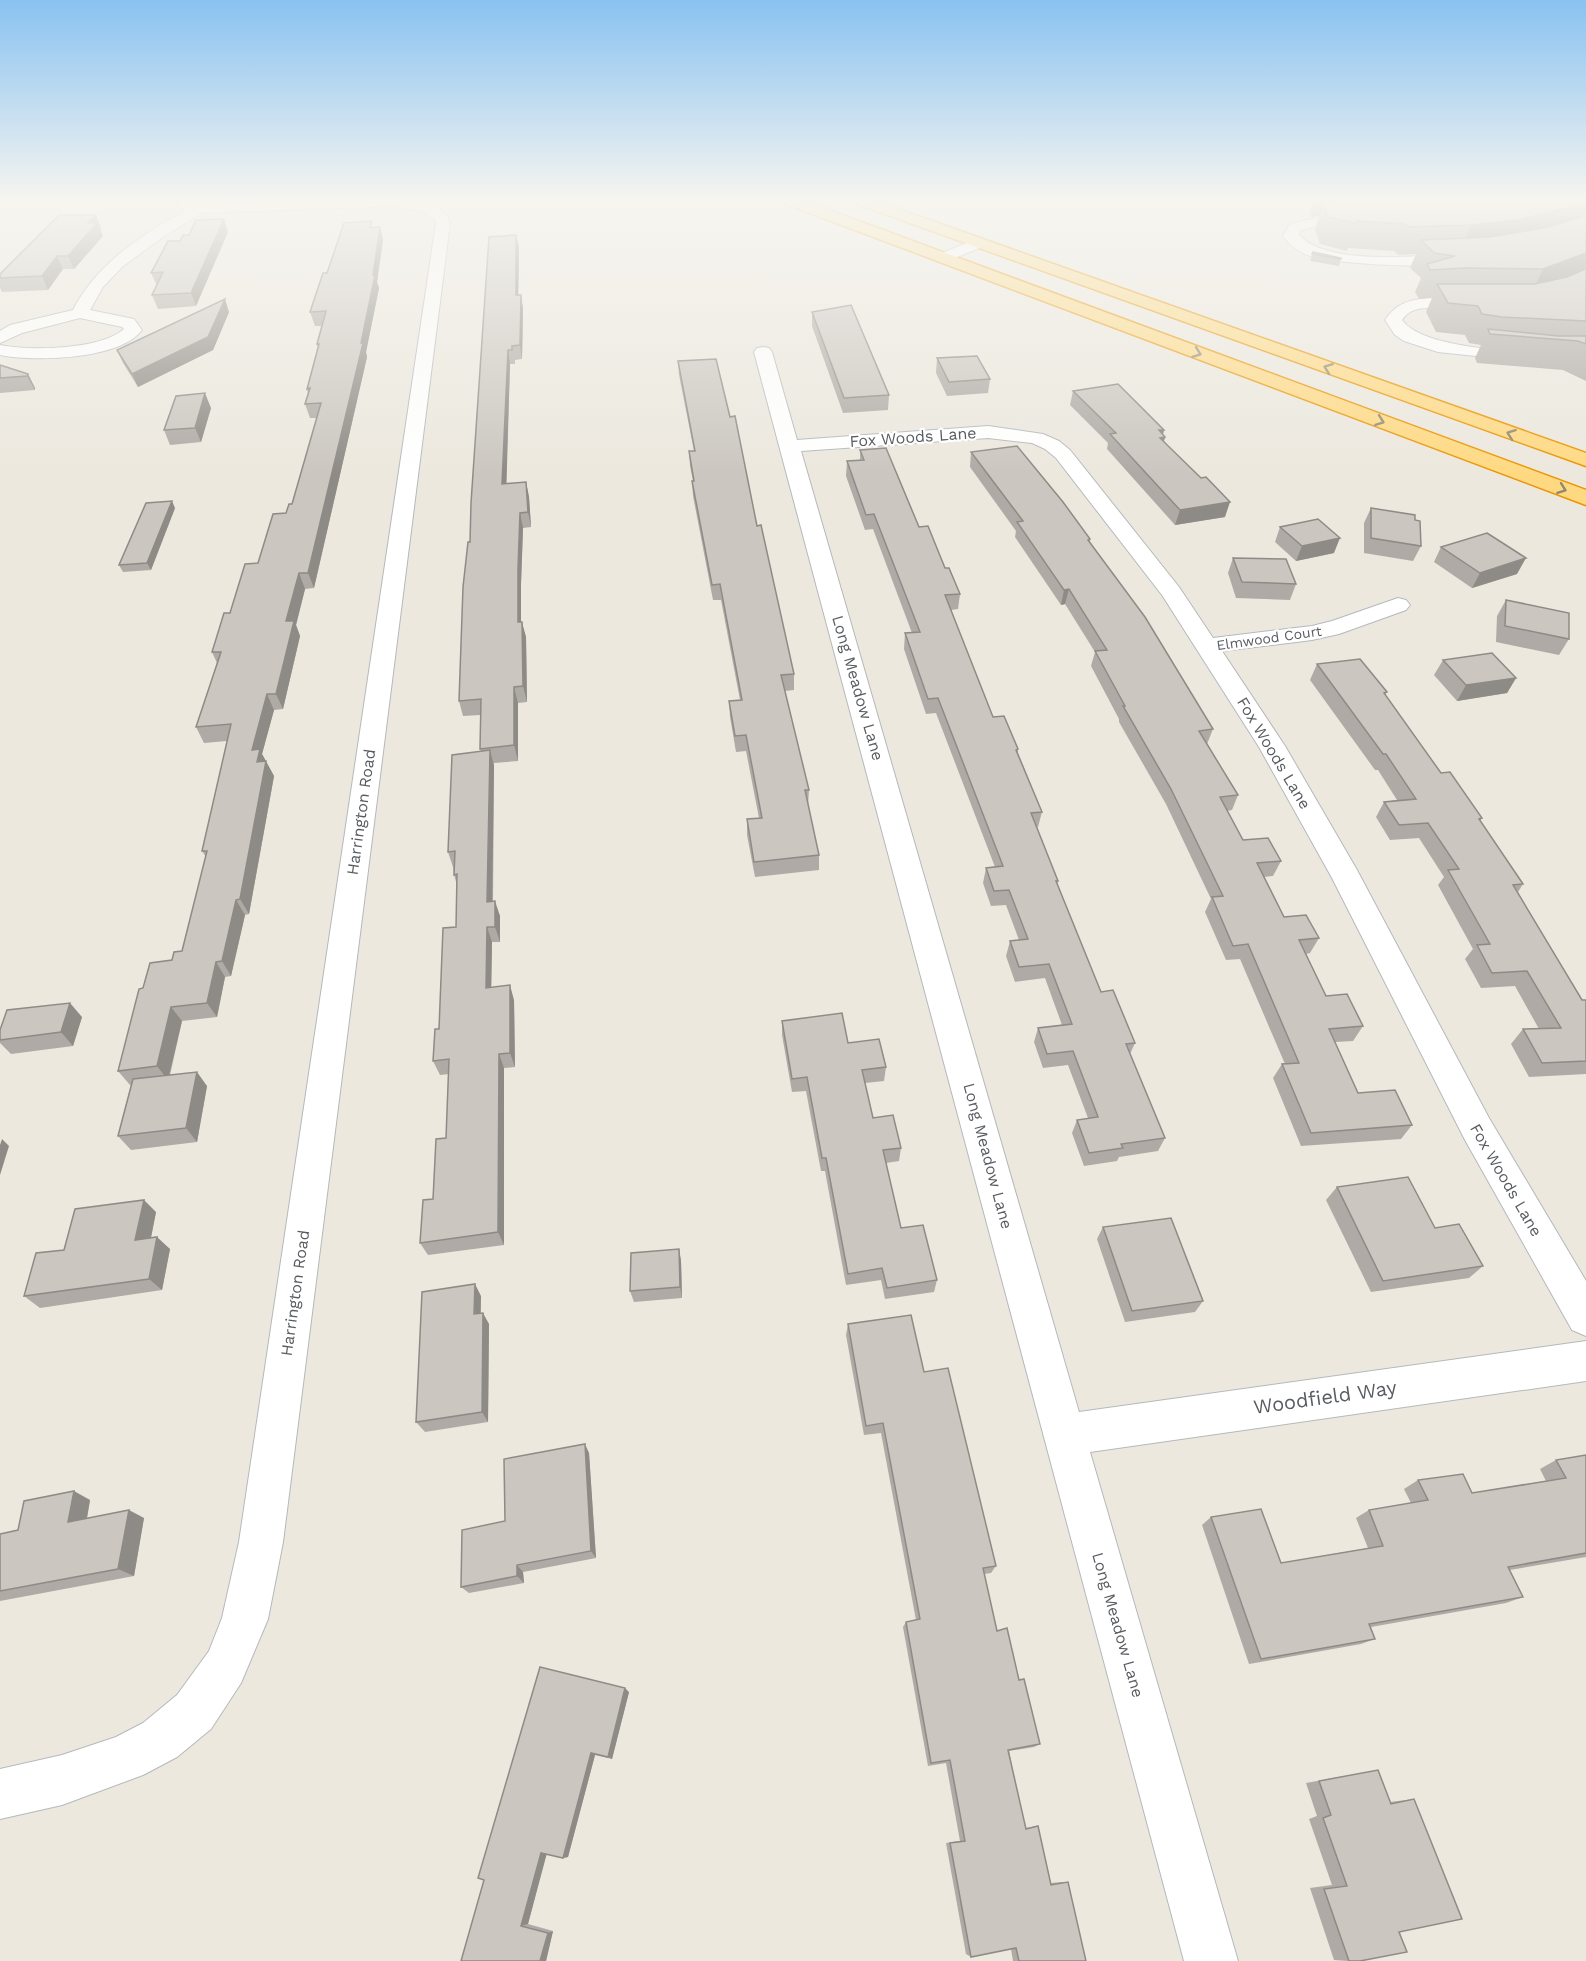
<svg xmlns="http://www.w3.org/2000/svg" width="1586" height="1961" font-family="'Work Sans',sans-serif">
	<rect width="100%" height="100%" fill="#ece8de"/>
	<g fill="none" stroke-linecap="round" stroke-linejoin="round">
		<defs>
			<g id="minor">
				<path d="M176,200H190L191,202L206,206L320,200H408L436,207L447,215L450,223L283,1542L268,1619L241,1683L211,1729L177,1757L143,1775L62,1805L0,1819V1769L62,1755L116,1737L143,1723L177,1695L209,1651L222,1618L239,1542L436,223L435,220L426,213L398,206L202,213L163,237L122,267L103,287L90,310L134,319L142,330C120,360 33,362 0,355V345C30,351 100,350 124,329L122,327L80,318L22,333L0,343V331L10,325L73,310C97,263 142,235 186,210L179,208Z"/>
				<path d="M1359,215L1364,216L1366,219L1364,222L1307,228L1300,231L1299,235C1327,266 1417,256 1456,254L1464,259C1453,272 1333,263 1313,257C1300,253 1291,247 1283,236L1289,225L1305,220Z"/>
				<path d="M979,238L987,243L984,246L943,263L935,258L937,255Z"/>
				<path d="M1428,298L1471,301L1479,306C1466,322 1419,293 1402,320C1426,353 1545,353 1586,353V363H1543L1438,352L1404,341L1395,335L1385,320C1396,304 1408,300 1428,298Z"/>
				<path d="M763,347L769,348L772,352L797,440L988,426L1043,434L1059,441L1070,450L1179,587L1213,638L1312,626L1332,621L1398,598L1406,600L1410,605L1406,610L1339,634L1312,640L1222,651L1285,746L1357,870L1489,1118L1586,1281V1336L1572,1330L1465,1140L1332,878L1259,747L1162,595L1056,458L1045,449L1032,443L988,438L801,451L1079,1412L1586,1341V1381L1090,1452L1238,1961H1184L754,352L757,348Z"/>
			</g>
			<g id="highway">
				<path d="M780,200H802L1586,490V505L783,203Z"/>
				<path d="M851,200H873L1586,453V466L854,203Z"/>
			</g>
		</defs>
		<use href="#minor" stroke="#b5b8bc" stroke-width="2"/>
		<use href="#highway" stroke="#ea9500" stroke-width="3"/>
		<use href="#minor" fill="#fff" fill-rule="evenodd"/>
		<use href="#highway" fill="#ffd982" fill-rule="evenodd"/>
	</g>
	<g fill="#afaaa5">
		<path d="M1307,200H1586V381L1563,370L1477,363L1475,358L1481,345L1469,343L1465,335L1436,332L1426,312L1432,298L1419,299L1415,292L1421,278L1410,268L1416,254L1398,255L1394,251L1348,248L1347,251L1320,244L1315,230L1319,216L1311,217L1309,213L1312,204Z"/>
		<path d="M380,227L383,240L377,282L379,288L366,352L367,357L314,588L305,589L296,625L300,636L283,709L274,710L262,754L274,776L249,914L245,915L231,976L225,977L217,1017L182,1021L170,1075L207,1086L197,1142L131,1150L118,1136L131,1085H130L118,1071L143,988L182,951L206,857L202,851L227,741L204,743L196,727L217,663L212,652L230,613L286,513L292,504L317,418H310L305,404L308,394L307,389L318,349L317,344L322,326H315L310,312L327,273L374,228Z"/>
		<path d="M101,228L100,229L103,236L74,269H63L48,290L2,292L0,288V274Z"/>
		<path d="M228,232L196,306L158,309L152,295L157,286L151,273L180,241Z"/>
		<path d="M516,235L519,248L518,295H521L523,309L522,359L515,360V364H510L506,484L526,482L529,497L531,527L523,528L521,584V622L526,637L527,702L518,703V761L494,763V766L493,902L500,916V942H492L491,987L514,1000L515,1067L504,1068V1245L428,1255L420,1243L433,1199L446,1138L449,1074L440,1075L433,1061L456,927L457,885L454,875L453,867L448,852L481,752L480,749V715L463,716L459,701L470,542Z"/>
		<path d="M1312,254L1341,258L1339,266L1310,261Z"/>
		<path d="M229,312L213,350L138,387L123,363L117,350Z"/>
		<path d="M812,312L889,395L888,410L843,413L812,326Z"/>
		<path d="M937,358L990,379L988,393L947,396L936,373Z"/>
		<path d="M678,361L757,526L794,674V690L785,691L809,790L808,805L819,855V870L755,877L747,835V819L759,818L746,751L736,752L730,717L729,701L740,700L721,600H713L693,496L692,481H693L690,466L689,451H694L679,375Z"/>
		<path d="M0,365L28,374L35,388V390L0,393Z"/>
		<path d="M1073,391L1164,430L1163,435L1165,437L1164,441L1225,517L1175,525L1107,449L1108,443L1070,405Z"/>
		<path d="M211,408L201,442L170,445L164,430Z"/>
		<path d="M860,450L919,527L945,568L960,594L958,609L951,610L993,717L1018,749V753L1042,812L1038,827H1037L1058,881L1057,884L1101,992L1135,1043L1130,1054L1165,1138L1158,1151L1119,1157L1117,1161L1084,1166L1072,1133L1077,1120L1088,1118L1068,1065L1043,1068L1034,1042L1038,1028L1062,1025L1045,978L1015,982L1006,956L1010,941L1019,940L1006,905L991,906L983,883L986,868L995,867L936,713L926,714L904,649L905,633H912L873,529L865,530L846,476L847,461L860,460Z"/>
		<path d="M971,452L1090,539V543L1213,729L1207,744L1238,795L1232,810L1227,811L1243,840L1281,861L1273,876L1264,877L1284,917L1319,938L1310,953L1306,954L1326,996L1363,1026L1353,1041L1335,1042L1358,1093L1412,1125L1401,1139L1301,1146L1273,1078L1282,1064H1285L1240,959L1226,960L1205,912L1211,899L1166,804L1119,722V719L1091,666L1095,652L1065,604L1061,605L1015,537L1016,531L970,467Z"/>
		<path d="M175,508L151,570L123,572L119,565Z"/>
		<path d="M1371,508L1415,520L1421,546L1413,561L1364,553V523Z"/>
		<path d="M1280,527L1334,553L1296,561L1275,542Z"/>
		<path d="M1441,547L1517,574L1472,588L1434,562Z"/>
		<path d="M1233,558L1296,584L1290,600L1236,598L1228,573Z"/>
		<path d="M1506,600L1569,639L1559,655L1496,642L1497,616Z"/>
		<path d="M1443,660L1516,678L1507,693L1457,701L1434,675Z"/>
		<path d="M1317,664L1387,692L1385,695L1441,773L1482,818L1480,821L1523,884L1518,892L1582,1000H1586V1074L1529,1077L1511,1044L1523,1029H1539L1515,986L1481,988L1465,959L1473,949L1438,885L1444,877L1419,838L1390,840L1376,817L1384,802L1397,800L1378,770H1375L1310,680Z"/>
		<path d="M82,1017L73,1046L11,1054L0,1043V1030Z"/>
		<path d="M782,1021L848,1043L886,1067L884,1081L865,1083L873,1118L901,1148L899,1161L886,1163L901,1228L937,1280L934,1292L885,1299L881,1280L846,1285L825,1171H821L806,1091L792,1092L782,1035Z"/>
		<path d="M1337,1187L1435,1228L1483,1266L1469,1278L1371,1292L1326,1200Z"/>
		<path d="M156,1212L151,1238L170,1249L162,1290L40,1308L24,1296L64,1250Z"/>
		<path d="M1103,1227L1203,1301L1195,1312L1125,1322L1097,1239Z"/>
		<path d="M679,1249L681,1261L682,1298L634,1302L630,1291Z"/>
		<path d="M481,1296V1313L489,1324L488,1422L425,1432L416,1422Z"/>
		<path d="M848,1324L924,1372L996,1566L991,1573L984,1574L997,1631L1019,1680L1040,1744L1034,1747L1009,1751L1025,1828L1038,1826L1051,1883L1061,1882H1068L1086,1961H1013L1011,1949L971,1957L966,1954L946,1843L960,1841L946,1763L928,1766L903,1627L906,1622L916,1620L881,1433L864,1435L846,1335Z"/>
		<path d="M589,1453L596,1558L523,1572L524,1583L469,1593L461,1587L505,1521Z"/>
		<path d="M1586,1455V1557L1510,1570L1523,1597L1506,1603L1371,1627L1375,1639L1361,1644L1249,1664L1202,1525L1211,1517L1281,1563L1368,1548L1356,1518L1369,1510L1411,1503L1404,1489L1418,1480L1472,1493L1546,1481L1540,1469L1556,1460Z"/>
		<path d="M90,1500L87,1518H144L134,1576L0,1601V1534L18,1530Z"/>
		<path d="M629,1692L612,1759L595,1755L568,1857L563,1858L546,1854L528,1924L553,1931L546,1961H461Z"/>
		<path d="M1378,1770L1390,1802L1414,1799L1399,1932L1349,1961L1334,1960L1310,1888L1332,1885L1309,1819L1317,1816L1306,1783Z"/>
	</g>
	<g fill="#8e8b86">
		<path d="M1316,200H1453L1323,203L1319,216L1311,217Z"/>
		<path d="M1586,202V226L1459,252L1471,225Z"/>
		<path d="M96,215L101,228L100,229L103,236L74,269L68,256L88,223Z"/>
		<path d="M224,219L228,232L196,306L191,293Z"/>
		<path d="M380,227L383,240L377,282L379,288L366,352L367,357L314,588L308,573L373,275Z"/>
		<path d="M516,235L519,248L518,309L516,295Z"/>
		<path d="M1586,253V276L1530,297L1543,269Z"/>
		<path d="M57,256L63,269L48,290L42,276Z"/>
		<path d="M521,295L523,309L522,359L520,345Z"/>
		<path d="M225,299L229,312L213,350L138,387L132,374Z"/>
		<path d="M508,350L510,364L506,499L502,484Z"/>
		<path d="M28,374L35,388V390L27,376Z"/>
		<path d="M205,393L211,408L201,442L195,428Z"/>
		<path d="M1159,430H1164L1162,437H1165L1161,452Z"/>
		<path d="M526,482L529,497L531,527L528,512Z"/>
		<path d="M172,501L175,508L151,570L147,563Z"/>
		<path d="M1230,502L1225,517L1175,525L1180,510Z"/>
		<path d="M520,513L523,528L521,584V637L518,622V569Z"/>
		<path d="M1340,538L1334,553L1296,561L1302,546Z"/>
		<path d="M1526,558L1517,574L1472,588L1480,573Z"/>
		<path d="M299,573L305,589L296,625L300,636L283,709L276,694L286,621Z"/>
		<path d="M1069,589L1065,604L1061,605L1064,590Z"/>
		<path d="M522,622L526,637L527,702L523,686Z"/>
		<path d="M1516,678L1507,693L1457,701L1466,685Z"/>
		<path d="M514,687L518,703V761L514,745Z"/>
		<path d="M267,694L274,710L262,754L274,776L249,914L240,899L252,750Z"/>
		<path d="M490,750L494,766L492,917L487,902Z"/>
		<path d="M236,900L245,915L231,976L222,961Z"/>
		<path d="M495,901L500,916V942L495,927Z"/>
		<path d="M487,927L492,942L491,1003L486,988Z"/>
		<path d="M216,962L225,977L217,1017L207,1003Z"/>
		<path d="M510,985L514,1000L515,1067L510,1053Z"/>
		<path d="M70,1003L82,1017L73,1046L61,1032Z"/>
		<path d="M171,1007L182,1021L168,1080L157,1066Z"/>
		<path d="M499,1054L504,1068V1245L498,1232Z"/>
		<path d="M197,1072L207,1086L197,1142L186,1128Z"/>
		<path d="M2,1139L9,1146L0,1175V1145Z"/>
		<path d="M144,1200L156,1212L148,1252L135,1240Z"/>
		<path d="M157,1237L170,1249L162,1290L149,1279Z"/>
		<path d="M679,1249L681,1261L682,1298L680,1287Z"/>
		<path d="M475,1284L481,1296L480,1325L474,1314Z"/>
		<path d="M483,1313L489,1324L488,1422L482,1412Z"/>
		<path d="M585,1444L589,1453L596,1558L591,1551Z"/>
		<path d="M74,1491L90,1500L85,1529L68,1522Z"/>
		<path d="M129,1510L144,1518L134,1576L118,1569Z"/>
		<path d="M517,1565L523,1572L524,1583L517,1576Z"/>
		<path d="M625,1688L629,1692L612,1759L608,1757Z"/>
		<path d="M591,1753L595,1755L568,1857L563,1858Z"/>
		<path d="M541,1853H547L528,1924L521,1926Z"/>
		<path d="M553,1931L546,1961H540L548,1933Z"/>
	</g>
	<g fill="#cbc6c0" stroke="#8e8b86" stroke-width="1.5">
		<path d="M1353,200H1586V202L1518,220L1471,225L1408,227L1405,224L1357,221L1356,223L1328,217L1323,203Z"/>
		<path d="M59,215H96L88,223H97L68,256H57L42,276L0,278V274Z"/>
		<path d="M1586,216V253L1543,269L1464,268L1430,270L1427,264L1455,256L1434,253L1421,240L1490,237L1544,228Z"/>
		<path d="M224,219L191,293L152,295L163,272L151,273L168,241H180L183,235H189L196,220Z"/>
		<path d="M372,221L370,228L380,227L373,275H375L361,343H363L308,573H299L286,621H294L276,694H267L252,750L260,749L257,762L266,761L240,899L236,900L222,961L216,962L207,1003L171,1007L157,1066L118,1071L139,989L143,988L150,963L172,960L174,952L182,951L207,851H202L231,724L196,727L221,652H212L224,613H230L245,564L258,563L273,514L286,513L289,504H292L321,403L305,404L310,388L307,389L319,344H317L326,311L310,312L323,273H327L344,223Z"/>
		<path d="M516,235V295H521L520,345L512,346V350H508L502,484L526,482L528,512L520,513L518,569V622H522L523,686L514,687V745L480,749L481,699L459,701L463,587L468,542H470L471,503L489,237Z"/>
		<path d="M1313,252L1341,258V259L1312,254Z"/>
		<path d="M1586,269V321L1502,317L1482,314L1478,306L1448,303L1437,284H1535L1567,277Z"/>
		<path d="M225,299L208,337L132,374L117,350Z"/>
		<path d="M851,305L889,395L844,398L812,312Z"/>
		<path d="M1488,329L1558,336H1586V344L1578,341L1490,334Z"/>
		<path d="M977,356L990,379L949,382L937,358Z"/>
		<path d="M716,359L730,417L735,416L757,526L761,525L794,674L781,675L809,790H805L819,855L754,862L747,819L762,818L746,735L735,736L729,701L742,700L720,584L712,585L692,481H694L689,451H695L678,361Z"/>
		<path d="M0,365L28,374L27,376L0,378Z"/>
		<path d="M1118,384L1164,430H1159L1165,437L1160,438L1201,478L1206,477L1230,502L1180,510L1110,434L1116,433L1073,391Z"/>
		<path d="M205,393L195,428L164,430L176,396Z"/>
		<path d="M1017,446L1063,502L1090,539L1088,540L1145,617L1213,729L1199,731L1238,795L1220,797L1243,840L1268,838L1281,861L1257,863L1284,917L1306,915L1319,938L1299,940L1326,996L1347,994L1363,1026L1329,1029L1358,1093L1395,1090L1412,1125L1311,1133L1282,1064L1299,1063L1248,944L1233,946L1212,897L1223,896L1171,789L1123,706H1125L1095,651L1107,650L1069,589L1064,590L1017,522L1023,521L971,452Z"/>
		<path d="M886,448L919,527L928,526L945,568H949L960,594L945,595L993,717L1004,716L1018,749L1016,750L1042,812L1031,813L1058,881H1056L1101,992L1113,990L1135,1043L1126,1044L1165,1138L1121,1144L1123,1148L1089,1153L1077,1120L1098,1117L1073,1051L1047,1054L1038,1028L1072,1024L1049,964L1019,967L1010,941L1028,939L1009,890L994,891L986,868L1003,866L938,698L928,699L905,633L920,632L874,514L866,515L847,461L864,460L860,450Z"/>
		<path d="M172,501L147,563L119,565L146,503Z"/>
		<path d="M1371,508L1415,515V520L1420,521L1421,546L1371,538Z"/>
		<path d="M1318,519L1340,538L1302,546L1280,527Z"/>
		<path d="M1487,533L1526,558L1480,573L1441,547Z"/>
		<path d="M1233,558L1286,559L1296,584L1242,582Z"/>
		<path d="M1506,600L1569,613V639L1505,626Z"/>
		<path d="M1492,653L1516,678L1466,685L1443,660Z"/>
		<path d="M1360,659L1387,692L1384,693L1441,773L1450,772L1482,818L1479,819L1523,884L1513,885L1582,1000H1586V1061L1542,1063L1523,1029L1561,1028L1527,971L1492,973L1477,945L1490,944L1448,870L1459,869L1428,823L1399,825L1384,802L1416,799L1386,754H1383L1317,664Z"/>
		<path d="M490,750L487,902L495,901V927H487L486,988L510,985V1053L499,1054L498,1232L420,1243L423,1200L433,1199L436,1139L446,1138L449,1059L433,1061L435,1029H439L443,928L456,927L457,874L454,875L455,851L448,852L452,755Z"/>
		<path d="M70,1003L61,1032L0,1040V1030L7,1010Z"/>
		<path d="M842,1013L848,1043L879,1039L886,1067L862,1070L873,1118L893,1115L901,1148L883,1150L901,1228L923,1225L937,1280L887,1288L882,1268L848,1274L826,1158H822L807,1077L792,1079L782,1021Z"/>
		<path d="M197,1072L186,1128L118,1136L133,1079Z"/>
		<path d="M1408,1177L1435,1228L1459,1224L1483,1266L1383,1281L1337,1187Z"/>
		<path d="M144,1200L135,1240L157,1237L149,1279L24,1296L36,1253L64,1250L75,1209Z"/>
		<path d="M1171,1218L1203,1301L1132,1311L1103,1227Z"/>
		<path d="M679,1249L680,1287L630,1291L631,1253Z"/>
		<path d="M475,1284L474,1314L483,1313L482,1412L416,1422L422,1292Z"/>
		<path d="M911,1315L924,1372L948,1368L996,1566L983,1568L997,1631L1007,1628L1019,1680L1024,1679L1040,1744L1008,1750L1026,1829L1038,1826L1051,1885L1068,1882L1086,1961H1019L1016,1948L971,1957L950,1843L965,1841L950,1760L931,1763L906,1622L920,1619L883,1423L866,1426L848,1324Z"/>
		<path d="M585,1444L591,1551L517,1565V1576L461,1587L462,1530L505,1521L504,1459Z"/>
		<path d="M1586,1455V1553L1508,1567L1523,1597L1369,1624L1375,1639L1261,1659L1211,1517L1261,1509L1281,1563L1383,1546L1369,1510L1428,1500L1418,1480L1463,1474L1472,1493L1566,1478L1556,1460Z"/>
		<path d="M74,1491L68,1522L129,1510L118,1569L0,1591V1534L18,1530L24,1501Z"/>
		<path d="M540,1667L625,1688L608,1757L591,1753L563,1858L541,1853L521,1926L548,1933L540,1961H461L484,1880L478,1878Z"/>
		<path d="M1378,1770L1391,1804L1414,1799L1462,1919L1399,1932L1407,1952L1360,1961H1349L1324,1889L1347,1886L1323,1818L1331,1815L1319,1781Z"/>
	</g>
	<defs><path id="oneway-chevron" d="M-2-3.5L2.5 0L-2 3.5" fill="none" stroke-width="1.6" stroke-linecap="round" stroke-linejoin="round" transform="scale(1.5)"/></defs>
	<g stroke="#92886c">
		<use href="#oneway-chevron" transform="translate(1197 353) rotate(20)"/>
		<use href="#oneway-chevron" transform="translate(1328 368) rotate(-160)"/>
		<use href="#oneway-chevron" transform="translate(1380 421) rotate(20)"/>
		<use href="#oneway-chevron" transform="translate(1511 434) rotate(-160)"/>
		<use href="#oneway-chevron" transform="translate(1562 489) rotate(20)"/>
	</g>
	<linearGradient id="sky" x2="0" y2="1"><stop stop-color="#89c2f1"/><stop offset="0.42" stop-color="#f6f5f0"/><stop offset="1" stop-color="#f6f5f0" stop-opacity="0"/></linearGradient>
	<rect width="1586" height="475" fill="url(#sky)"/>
	<g text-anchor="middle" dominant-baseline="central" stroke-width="4.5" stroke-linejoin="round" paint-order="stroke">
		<g font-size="14" fill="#585c60" stroke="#fff">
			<text transform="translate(1269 638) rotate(-8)">Elmwood Court</text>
		</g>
		<g font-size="16" fill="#585c60" stroke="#fff">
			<text transform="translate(913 437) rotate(-4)">Fox Woods Lane</text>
			<text transform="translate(858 688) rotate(74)">Long Meadow Lane</text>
			<text transform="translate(1274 753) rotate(59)">Fox Woods Lane</text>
			<text transform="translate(361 812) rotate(-82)">Harrington Road</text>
			<text transform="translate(988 1156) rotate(75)">Long Meadow Lane</text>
			<text transform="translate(1506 1180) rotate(60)">Fox Woods Lane</text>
			<text transform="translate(295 1293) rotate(-82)">Harrington Road</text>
			<text transform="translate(1118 1625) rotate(74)">Long Meadow Lane</text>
		</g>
		<g font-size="20" fill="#585c60" stroke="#fff">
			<text transform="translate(1325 1397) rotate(-8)">Woodfield Way</text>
		</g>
	</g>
</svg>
